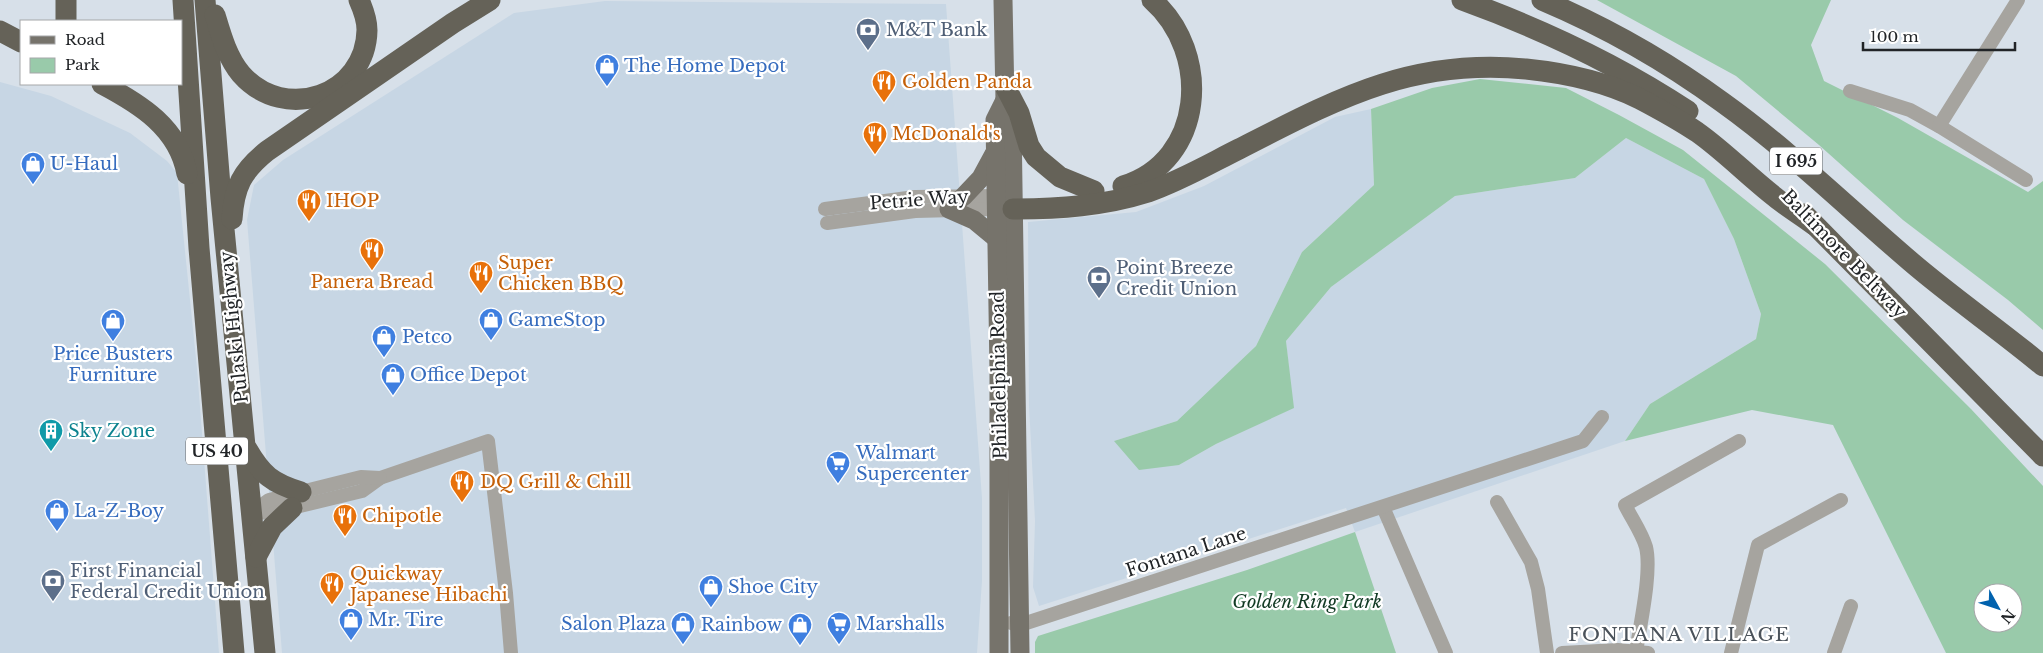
<svg xmlns="http://www.w3.org/2000/svg" width="2043" height="653" font-family="'Libre Baskerville',serif">
	<rect width="100%" height="100%" fill="#d7e0e9"/>
	<g fill="#c7d6e4">
		<path d="M605,1L946,4L982,498V581L977,653H282L247,220L254,185L283,160L514,13Z"/>
		<path d="M0,82L51,96L130,133L167,161L177,173L197,368L219,653H0Z"/>
		<path d="M1371,109L1374,185L1302,252L1256,346L1177,421L1114,441L1179,465L1216,444L1293,408L1286,341L1331,287L1455,196L1575,178L1626,138L1704,179L1734,239L1761,314L1756,339L1650,404L1625,441L1355,532L1346,508L1039,606L1033,587L1035,521L1029,405L1028,222L1136,212L1204,186L1335,117Z"/>
	</g>
	<g fill="#99caaa" fill-rule="evenodd">
		<path d="M1597,0H1831L1811,45L1824,81L1898,118L2028,192L2043,181V330L2008,300L1903,220L1819,145L1736,76Z"/>
		<path d="M1480,79L1566,88L1619,115L1683,150L1825,264L1971,409L2043,486V653H1946L1833,425L1752,410L1625,441L1650,404L1756,339L1761,314L1734,239L1704,179L1626,138L1575,178L1455,196L1331,287L1286,341L1294,408L1216,444L1179,465L1139,470L1114,441L1177,421L1256,346L1302,252L1374,185L1371,109L1432,88ZM1983,593H2013V623H1983Z"/>
		<path d="M1355,532L1396,653H1035V642L1038,636L1247,570Z"/>
	</g>
	<g fill="none" stroke-linecap="round" stroke-linejoin="round">
		<g stroke="#a6a49f" stroke-width="14">
			<path d="M1850,91L1910,110L1939,126L2026,180"/>
			<path d="M1939,126L2018,0"/>
			<path d="M825,209L915,197L996,196"/>
			<path d="M827,223L915,211L996,209"/>
			<path d="M1497,502L1531,562L1538,589L1547,653"/>
			<path d="M1383,507L1446,653"/>
			<path d="M252,512L271,513L362,491L380,478L488,441L506,593L511,653"/>
			<path d="M252,512L269,500L361,477L380,478"/>
			<path d="M1011,623L1020,625L1583,441L1602,417"/>
			<path d="M1636,652C1640,625 1652,572 1646,547C1642,533 1632,519 1625,505L1739,441"/>
			<path d="M1562,653L1618,650L1648,653"/>
			<path d="M1731,653L1758,545L1841,500"/>
			<path d="M1834,653L1851,606"/>
		</g>
		<g stroke="#76736b" stroke-width="19">
			<path d="M1003,0L1005,100L1012,121L1020,653"/>
			<path d="M963,197L981,178L994,154"/>
			<path d="M949,209L974,220L997,239"/>
			<path d="M999,653V372L995,120L1005,100"/>
		</g>
		<g stroke="#656258" stroke-width="21">
			<path d="M183,0L199,248L234,653"/>
			<path d="M205,0L221,198L265,653"/>
			<path d="M1462,0C1542,29 1617,64 1688,111"/>
			<path d="M1542,0C1606,27 1666,61 1722,102C1789,150 1848,208 1910,261C1953,298 2000,330 2043,366"/>
			<path d="M215,15C221,35 227,57 241,74C285,124 366,95 367,30C367,19 363,9 359,0"/>
			<path d="M66,21V0"/>
			<path d="M0,31L21,42"/>
			<path d="M102,84C140,104 179,128 187,174"/>
			<path d="M1005,86L1019,113L1029,146L1036,157L1060,177L1094,191"/>
			<path d="M1123,186C1205,161 1212,53 1152,0"/>
			<path d="M1013,209C1059,209 1104,206 1148,192C1180,181 1209,164 1239,149C1337,99 1411,58 1526,69C1565,73 1604,81 1640,99C1659,109 1679,120 1697,132C1724,151 1748,176 1775,197C1787,207 1801,215 1814,225"/>
			<path d="M1804,214L2043,456"/>
			<path d="M232,219C234,187 242,171 267,151L453,23L490,0"/>
			<path d="M247,449C262,475 272,483 301,492"/>
			<path d="M256,557L272,527L292,508"/>
		</g>
	</g>
	<defs>
		<symbol id="bank-pin" viewBox="-11 -11 22 30"><path d="M0 17L-7.5 6A9.5 9.5 0 1 1 7.5 6Z" fill="#5c6f8a" stroke="#fff"/><path d="M-6-4H6V4H-6ZM0-2.3a2.3 2.3 0 1 0 0 4.6a2.3 2.3 0 1 0 0-4.6Z" fill="#fff"/></symbol>
		<symbol id="shop-pin" viewBox="-11 -11 22 30"><path d="M0 17L-7.5 6A9.5 9.5 0 1 1 7.5 6Z" fill="#3f7fe0" stroke="#fff"/><path d="M-5-2.5h2.3a2.7 3.5 0 0 1 5.4 0H5L5.5 6h-11ZM-1.5-2.5h3a1.5 2.3 0 0 0-3 0Z" fill="#fff"/></symbol>
		<symbol id="restaurant-pin" viewBox="-11 -11 22 30"><path d="M0 17L-7.5 6A9.5 9.5 0 1 1 7.5 6Z" fill="#e8710a" stroke="#fff"/><path d="M-5-6h1v4h1v-4h1v4h1v-4h1v5L-1.5 .5V6h-2V.5L-5-1ZM5-6V6H3V1.5H1.5Q1.5-4 5-6Z" fill="#fff"/></symbol>
		<symbol id="building-pin" viewBox="-11 -11 22 30"><path d="M0 17L-7.5 6A9.5 9.5 0 1 1 7.5 6Z" fill="#0f9aa8" stroke="#fff"/><path d="M-4-6H4V6H1V3H-1V6H-4ZM-2.5-4.3h1.7v1.8h-1.7ZM.8-4.3h1.7v1.8H.8ZM-2.5-1h1.7V.8h-1.7ZM.8-1h1.7V.8H.8Z" fill="#fff"/></symbol>
		<symbol id="supermarket-pin" viewBox="-11 -11 22 30"><path d="M0 17L-7.5 6A9.5 9.5 0 1 1 7.5 6Z" fill="#3f7fe0" stroke="#fff"/><path d="M-6-5.5h2.5l.6 2H6L4.5 2H-2.5L-4.4-4H-6ZM-1.5 3.2a1.3 1.3 0 1 0 .1 0ZM3 3.2a1.3 1.3 0 1 0 .1 0Z" fill="#fff"/></symbol>
	</defs>
	<g fill-rule="evenodd">
		<use href="#bank-pin" x="854" y="16" width="28" height="38"/>
		<use href="#shop-pin" x="593" y="52" width="28" height="38"/>
		<use href="#restaurant-pin" x="870" y="68" width="28" height="38"/>
		<use href="#restaurant-pin" x="861" y="120" width="28" height="38"/>
		<use href="#shop-pin" x="19" y="150" width="28" height="38"/>
		<use href="#restaurant-pin" x="295" y="187" width="28" height="38"/>
		<use href="#restaurant-pin" x="358" y="236" width="28" height="38"/>
		<use href="#restaurant-pin" x="467" y="259" width="28" height="38"/>
		<use href="#bank-pin" x="1085" y="264" width="28" height="38"/>
		<use href="#shop-pin" x="477" y="306" width="28" height="38"/>
		<use href="#shop-pin" x="99" y="307" width="28" height="38"/>
		<use href="#shop-pin" x="370" y="323" width="28" height="38"/>
		<use href="#shop-pin" x="379" y="361" width="28" height="38"/>
		<use href="#building-pin" x="37" y="417" width="28" height="38"/>
		<use href="#supermarket-pin" x="824" y="449" width="28" height="38"/>
		<use href="#restaurant-pin" x="448" y="468" width="28" height="38"/>
		<use href="#shop-pin" x="43" y="497" width="28" height="38"/>
		<use href="#restaurant-pin" x="331" y="502" width="28" height="38"/>
		<use href="#bank-pin" x="39" y="567" width="28" height="38"/>
		<use href="#restaurant-pin" x="318" y="570" width="28" height="38"/>
		<use href="#shop-pin" x="697" y="573" width="28" height="38"/>
		<use href="#shop-pin" x="337" y="606" width="28" height="38"/>
		<use href="#shop-pin" x="669" y="610" width="28" height="38"/>
		<use href="#supermarket-pin" x="825" y="610" width="28" height="38"/>
		<use href="#shop-pin" x="786" y="611" width="28" height="38"/>
	</g>
	<g text-anchor="middle" dominant-baseline="central" stroke-width="4.5" stroke-linejoin="round" paint-order="stroke">
		<g fill="#fff" stroke="#646668" stroke-width="1">
			<rect x="1770" y="147.5" width="52" height="27" rx="4"/>
			<rect x="186" y="437.5" width="62" height="27" rx="4"/>
		</g>
		<g font-size="16" font-weight="bold" fill="#212427">
			<text x="1796" y="161">I 695</text>
			<text x="217" y="451">US 40</text>
		</g>
		<g font-size="18" fill="#4e5e75" stroke="#fff" text-anchor="start">
			<text x="886" y="30">M&amp;T Bank</text>
			<text x="1116" y="268">Point Breeze<tspan x="1116" dy="21">Credit Union</tspan></text>
			<text x="70" y="571">First Financial<tspan x="70" dy="21">Federal Credit Union</tspan></text>
		</g>
		<g font-size="18" fill="#366cbe" stroke="#fff" text-anchor="start">
			<text x="624" y="66">The Home Depot</text>
			<text x="50" y="164">U-Haul</text>
			<text x="508" y="320">GameStop</text>
			<text x="402" y="337">Petco</text>
			<text x="113" y="354" text-anchor="middle">Price Busters<tspan x="113" dy="21">Furniture</tspan></text>
			<text x="410" y="375">Office Depot</text>
			<text x="856" y="453">Walmart<tspan x="856" dy="21">Supercenter</tspan></text>
			<text x="74" y="511">La-Z-Boy</text>
			<text x="728" y="587">Shoe City</text>
			<text x="368" y="620">Mr. Tire</text>
			<text x="666" y="624" text-anchor="end">Salon Plaza</text>
			<text x="856" y="624">Marshalls</text>
			<text x="782" y="625" text-anchor="end">Rainbow</text>
		</g>
		<g font-size="18" fill="#c56008" stroke="#fff" text-anchor="start">
			<text x="902" y="82">Golden Panda</text>
			<text x="892" y="134">McDonald's</text>
			<text x="326" y="201">IHOP</text>
			<text x="498" y="263">Super<tspan x="498" dy="21">Chicken BBQ</tspan></text>
			<text x="372" y="282" text-anchor="middle">Panera Bread</text>
			<text x="480" y="482">DQ Grill &amp; Chill</text>
			<text x="362" y="516">Chipotle</text>
			<text x="350" y="574">Quickway<tspan x="350" dy="21">Japanese Hibachi</tspan></text>
		</g>
		<g font-size="18" fill="#212427" stroke="#fff">
			<text transform="translate(919 200) rotate(-4)">Petrie Way</text>
			<text transform="translate(1844 254) rotate(46)">Baltimore Beltway</text>
			<text transform="translate(234 327) rotate(-96)">Pulaski Highway</text>
			<text transform="translate(999 375) rotate(-91)">Philadelphia Road</text>
			<text transform="translate(1186 552) rotate(-18)">Fontana Lane</text>
		</g>
		<g font-size="18" fill="#0d838f" stroke="#fff" text-anchor="start">
			<text x="68" y="431">Sky Zone</text>
		</g>
		<g font-size="18" font-style="italic" fill="#123b24" stroke="#fff">
			<text x="1307" y="602">Golden Ring Park</text>
		</g>
		<g font-size="19" letter-spacing="1" fill="#4a525a" stroke="#fff">
			<text x="1679" y="634">FONTANA VILLAGE</text>
		</g>
	</g>
	<rect x="20" y="20" width="162" height="65" fill="#ffffff" stroke="#a6a7a9"/>
	<rect x="30" y="36" width="25" height="8" fill="#76736b" stroke="#a6a7a9"/>
	<text x="65" y="45" font-size="15" fill="#212427">Road</text>
	<rect x="30" y="58" width="25" height="15" fill="#99caaa" stroke="#a6a7a9"/>
	<text x="65" y="70" font-size="15" fill="#212427">Park</text>
	<g transform="translate(1998 608) rotate(130)"><circle r="24" fill="#ffffff" stroke="#a6a7a9"/>
	<path d="M0-4L9 19L0 12L-9 19Z" fill="#0162ae"/>
	<text y="-8" font-size="14" font-weight="bold" text-anchor="middle" fill="#212427">N</text>
	</g>
	<path d="M1863 42v8h152v-8" fill="none" stroke="#212427" stroke-width="2.5"/>
	<text x="1870" y="42" font-size="15" fill="#212427" stroke="#ffffff" stroke-width="4" paint-order="stroke">100 m</text>
</svg>
